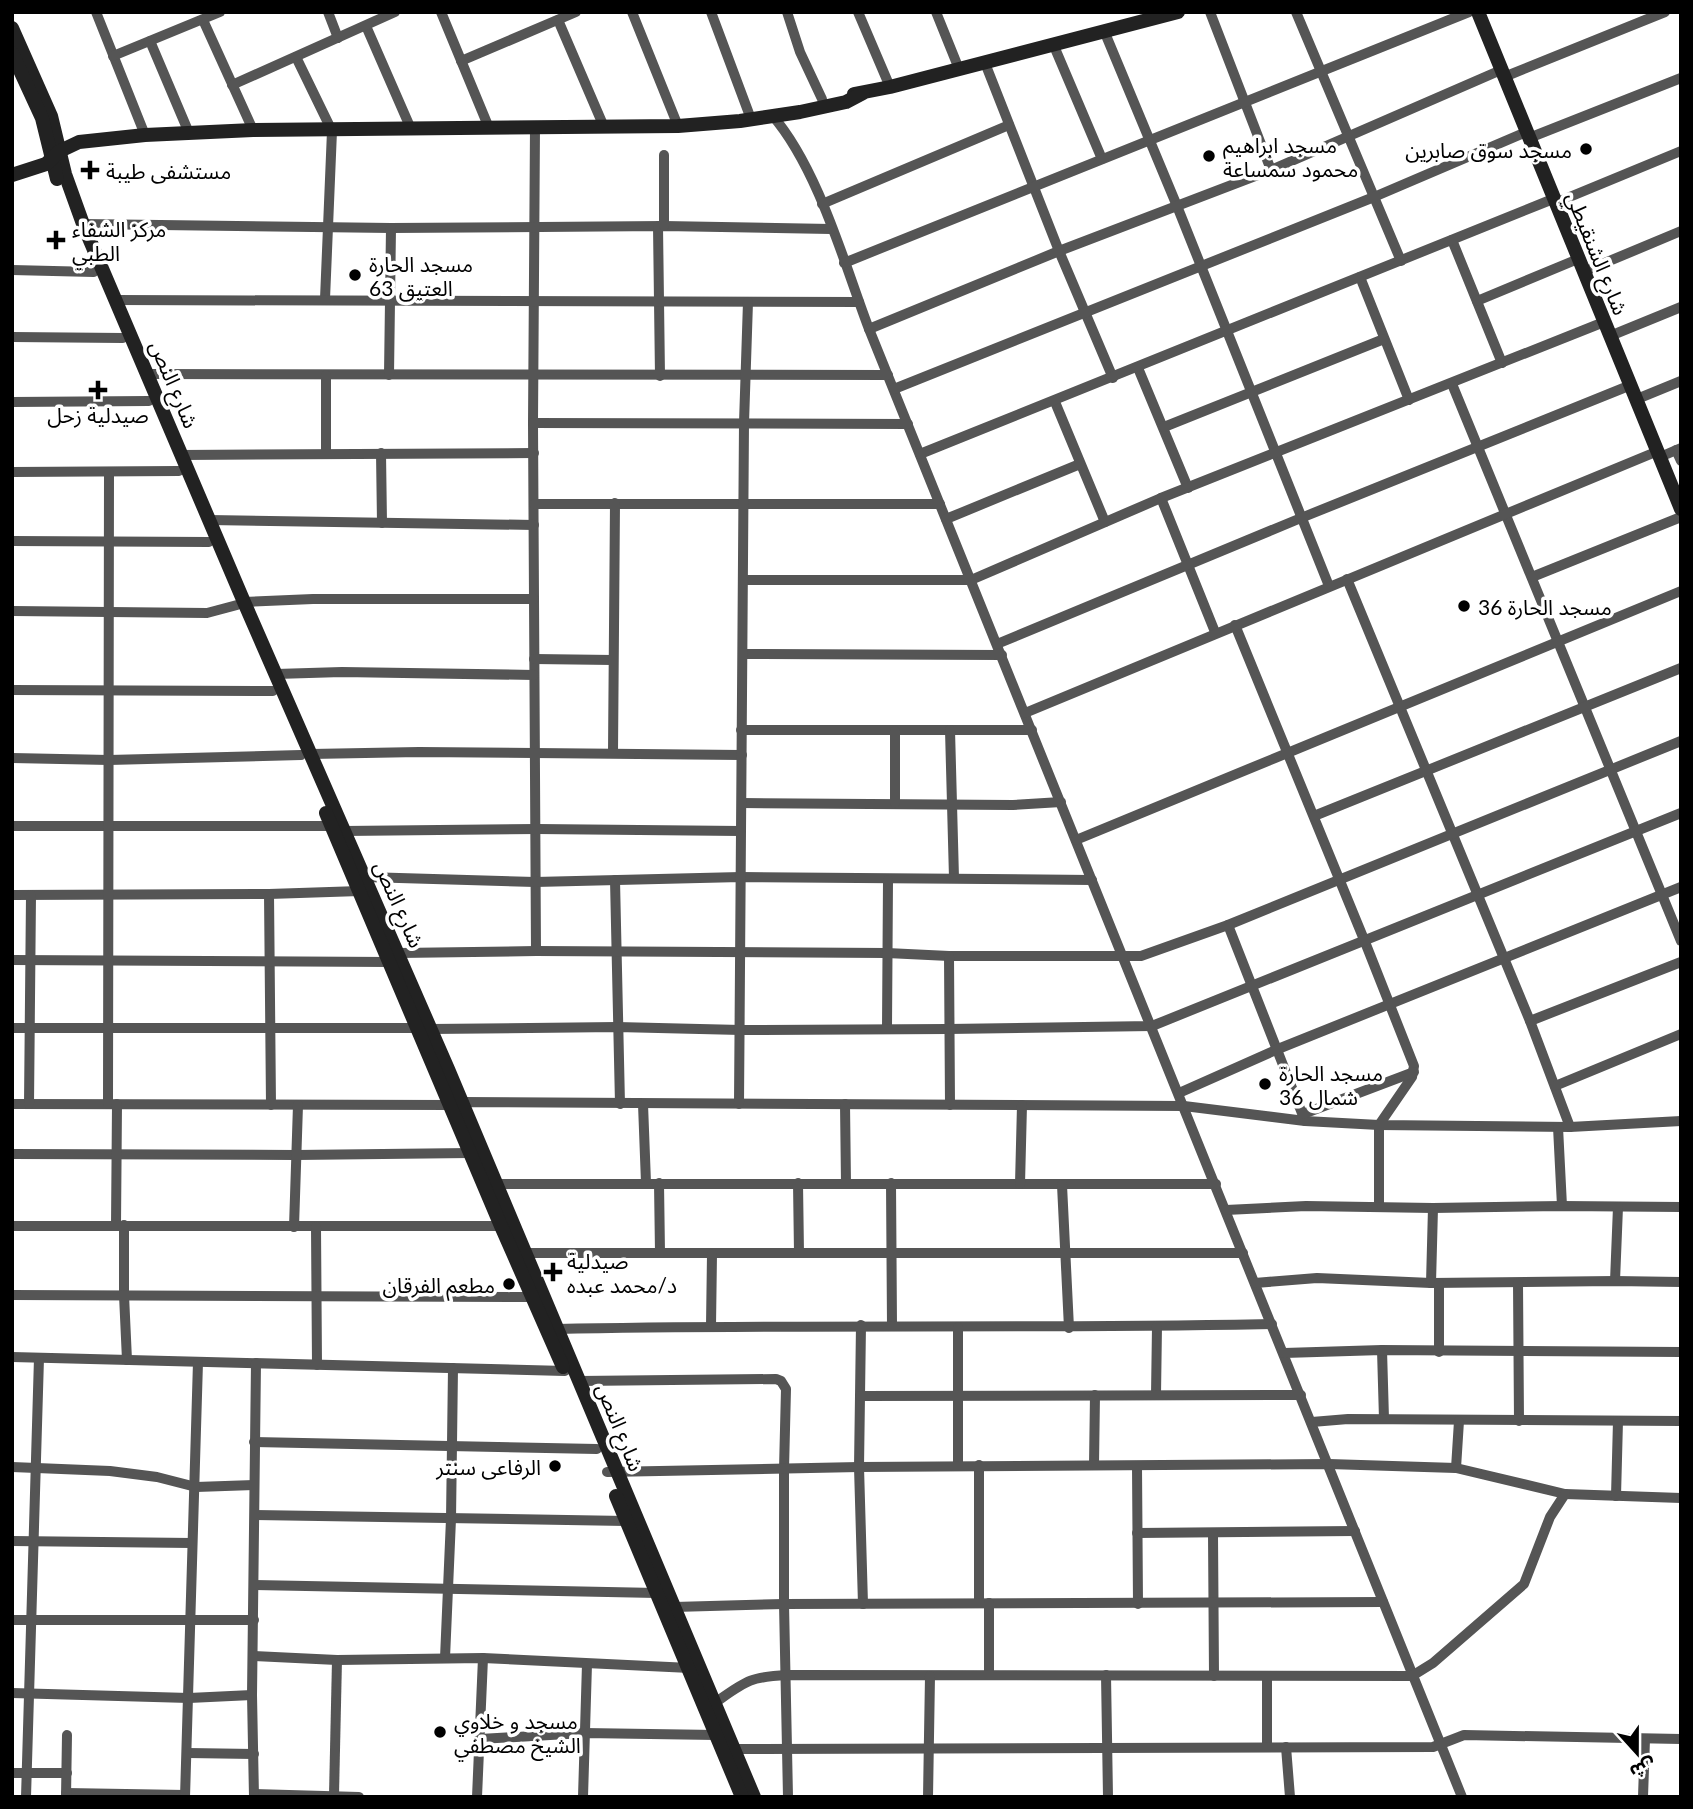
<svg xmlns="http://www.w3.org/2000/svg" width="1693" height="1809" font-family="Lato,'Noto Sans Arabic',sans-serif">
	<rect width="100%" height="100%" fill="#fff"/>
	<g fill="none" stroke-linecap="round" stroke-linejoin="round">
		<g stroke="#555" stroke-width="10">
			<path d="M96,12L145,135"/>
			<path d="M328,12L338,38"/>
			<path d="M441,12L489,128"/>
			<path d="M632,12L678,126"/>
			<path d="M711,12L751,119"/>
			<path d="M787,12L800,52L822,99"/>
			<path d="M858,12L890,87"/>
			<path d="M936,12L959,69"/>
			<path d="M1210,12L1271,170"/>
			<path d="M1296,12L1401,261"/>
			<path d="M203,20L253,130"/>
			<path d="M558,20L604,127"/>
			<path d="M366,26L411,129"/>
			<path d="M1105,33L1177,206L1329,586"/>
			<path d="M150,41L189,133"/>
			<path d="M1054,46L1102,159"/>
			<path d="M113,56L220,12"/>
			<path d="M296,57L332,131L325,299"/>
			<path d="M461,61L576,12"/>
			<path d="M985,63L1059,251L1113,378"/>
			<path d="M1504,77L1665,12"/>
			<path d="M232,85L395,12"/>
			<path d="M772,115C818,168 844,263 869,329L1462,1797"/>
			<path d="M535,127L533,423L536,951"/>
			<path d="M1529,138L1681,78"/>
			<path d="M1555,203L1681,151"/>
			<path d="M822,204L1009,125"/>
			<path d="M83,224L391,228L664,226L831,229"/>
			<path d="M658,226L660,376"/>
			<path d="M664,226V155"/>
			<path d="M1452,240L1502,363"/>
			<path d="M844,263L1469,12"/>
			<path d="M12,270L94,272"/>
			<path d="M1583,272L1681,231"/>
			<path d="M1360,277L1409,400"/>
			<path d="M115,300L859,302"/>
			<path d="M1477,301L1578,259"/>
			<path d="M869,329L1059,251L1271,170L1501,70"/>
			<path d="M1610,336L1681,307"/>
			<path d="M12,337L123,338"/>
			<path d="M1138,368L1188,488"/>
			<path d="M148,374L888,375"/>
			<path d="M389,375L391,228"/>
			<path d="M1452,384L1681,941"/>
			<path d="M894,389L1374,197L1526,132"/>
			<path d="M1637,399L1681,381"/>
			<path d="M12,402L149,401"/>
			<path d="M1055,402L1105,522"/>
			<path d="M533,423L908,424"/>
			<path d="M1164,427L1384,339"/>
			<path d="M1676,450L1681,461"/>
			<path d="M326,453V375"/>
			<path d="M381,453L382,523"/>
			<path d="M920,454L1553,199"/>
			<path d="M181,455L534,453"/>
			<path d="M1660,457L1681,448"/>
			<path d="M12,472L179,471"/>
			<path d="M1161,498L1215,632"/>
			<path d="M534,504H940"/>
			<path d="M946,519L1080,464"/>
			<path d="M209,520L534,525"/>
			<path d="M12,541L209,542"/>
			<path d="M1532,577L1681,517"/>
			<path d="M1347,579L1530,1021L1570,1127"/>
			<path d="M744,580H971L1161,498L1604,322"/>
			<path d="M244,602L313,599H534"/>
			<path d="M12,611L207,613L237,605"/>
			<path d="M1235,625L1365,942L1414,1066L1412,1077L1379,1125V1207"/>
			<path d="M997,644L1301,518L1631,385"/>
			<path d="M743,654L1002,655"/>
			<path d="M534,659L613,660"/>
			<path d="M276,674L342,672L534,675"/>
			<path d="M12,690L273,691"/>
			<path d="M1025,713L1658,451"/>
			<path d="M741,730H1032"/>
			<path d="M950,730L954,878"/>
			<path d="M613,753L615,503"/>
			<path d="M311,754L419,752L742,755"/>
			<path d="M12,758L109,760L301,755"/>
			<path d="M742,803L1013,805L1061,802"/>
			<path d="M895,803V731"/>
			<path d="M1314,816L1681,668"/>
			<path d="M12,826H332"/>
			<path d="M344,831L537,829L741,831"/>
			<path d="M1076,840L1681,591"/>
			<path d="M365,877L535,882L741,877L1092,880"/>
			<path d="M615,880L620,1104"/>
			<path d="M269,894L271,1105"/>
			<path d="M12,895L269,894L360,891"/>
			<path d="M1228,925L1305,1121"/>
			<path d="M399,953L536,951L887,953L949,956H1141L1228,925L1681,741"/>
			<path d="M949,956L950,1105"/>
			<path d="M12,960L390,962"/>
			<path d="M1530,1021L1681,962"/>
			<path d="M12,1028H418"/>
			<path d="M887,1028L888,880"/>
			<path d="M430,1029L617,1027L741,1030L948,1029L1152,1026L1681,813"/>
			<path d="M1555,1086L1681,1034"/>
			<path d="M1179,1093L1278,1049L1681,887"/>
			<path d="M12,1104L450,1105L462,1102L1184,1106L1305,1121L1379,1125L1570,1127L1681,1121"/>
			<path d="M29,1104L31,895"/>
			<path d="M108,1104L109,473"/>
			<path d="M643,1104L646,1183"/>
			<path d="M739,1104L744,423L748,302"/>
			<path d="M845,1104L846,1184"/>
			<path d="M1303,1114L1414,1072"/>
			<path d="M1558,1127L1562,1206"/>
			<path d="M12,1154L296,1155L470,1153"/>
			<path d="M659,1183L660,1253"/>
			<path d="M798,1183L799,1253"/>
			<path d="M891,1183L892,1326"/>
			<path d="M495,1184H1216"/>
			<path d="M1020,1184L1022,1105"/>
			<path d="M1062,1185L1069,1328"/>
			<path d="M1226,1210L1306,1206L1433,1208L1562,1206L1681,1207"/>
			<path d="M116,1225L117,1104"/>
			<path d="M124,1225V1295L127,1360"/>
			<path d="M12,1226H501"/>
			<path d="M294,1227L298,1105"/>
			<path d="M316,1227L317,1365"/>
			<path d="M524,1253H1243"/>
			<path d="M1615,1281L1618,1207"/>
			<path d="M1255,1283L1317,1278L1431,1283L1615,1281L1681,1282"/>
			<path d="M1431,1283L1433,1208"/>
			<path d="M1439,1283V1352"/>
			<path d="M1518,1283L1519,1421"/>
			<path d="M12,1295L532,1297"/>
			<path d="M861,1325L859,1467L863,1604"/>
			<path d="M711,1326L712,1254"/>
			<path d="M557,1329C795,1324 1034,1329 1272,1324"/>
			<path d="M1382,1350L1384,1419"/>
			<path d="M1284,1353L1382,1350L1681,1352"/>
			<path d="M12,1357L565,1371"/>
			<path d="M579,1381L776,1379L781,1381L786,1389L784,1469V1604L788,1797"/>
			<path d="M1156,1395L1157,1326"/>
			<path d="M860,1396L1301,1395"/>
			<path d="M1312,1422L1348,1419L1681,1421"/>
			<path d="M254,1442L597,1449"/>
			<path d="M979,1465V1603"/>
			<path d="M1094,1465L1095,1395"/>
			<path d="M958,1466V1327"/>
			<path d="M1137,1466L1138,1604"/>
			<path d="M12,1467L110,1471L157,1477L196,1487L254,1485"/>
			<path d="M1456,1468L1459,1421"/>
			<path d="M607,1472L859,1467L1329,1464L1456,1468L1565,1494L1681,1498"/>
			<path d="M1616,1496L1618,1421"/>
			<path d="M255,1515L626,1521"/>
			<path d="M1137,1533L1355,1531"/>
			<path d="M1213,1534L1214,1676"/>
			<path d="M12,1541L192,1543"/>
			<path d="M255,1585L657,1593"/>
			<path d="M674,1607L784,1604L1383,1602"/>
			<path d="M12,1620H254"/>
			<path d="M253,1656L337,1660L483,1658L690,1668"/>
			<path d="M445,1658L451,1519L453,1368"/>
			<path d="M989,1675V1603"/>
			<path d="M1106,1675L1108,1797"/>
			<path d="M1267,1676V1747"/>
			<path d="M12,1693L189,1698L252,1695"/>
			<path d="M716,1702C746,1681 749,1677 787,1675L1412,1676L1433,1663L1524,1584L1550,1517L1565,1494"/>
			<path d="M480,1739L584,1733L716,1735"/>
			<path d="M1286,1747L1290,1797"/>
			<path d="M734,1749L1433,1747L1464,1735L1681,1739"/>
			<path d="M188,1753L254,1754"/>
			<path d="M12,1773H67"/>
			<path d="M66,1793L185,1795"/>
			<path d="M254,1794L359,1797"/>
			<path d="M334,1795L337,1660"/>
			<path d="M26,1797L39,1358"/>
			<path d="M66,1797L67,1735"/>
			<path d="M185,1797L198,1362"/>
			<path d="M254,1797L252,1695L256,1363"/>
			<path d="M477,1797L483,1658"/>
			<path d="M583,1797L587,1664"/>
			<path d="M928,1797L930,1676"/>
			<path d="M1643,1797L1645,1739"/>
		</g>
		<g stroke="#222" stroke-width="14">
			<path d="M1478,12L1681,509"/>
			<path d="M12,28L51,116L65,174L83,224L244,602L448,1069L754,1797"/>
			<path d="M12,53L42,118L57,179"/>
			<path d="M854,94L890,87L1178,12"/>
			<path d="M12,175L46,164L60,151L79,142L145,135L253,130L678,126L740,121L800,112L846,102L863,93"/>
			<path d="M326,813L501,1226L563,1367"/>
			<path d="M616,1496L742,1797"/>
		</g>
	</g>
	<g fill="#000" stroke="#fff" stroke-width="2.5">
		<circle cx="1586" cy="149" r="7"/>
		<circle cx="1209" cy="156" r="7"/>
		<path d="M86.5 159.5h7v7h7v7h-7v7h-7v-7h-7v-7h7z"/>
		<path d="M52.5 229.5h7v7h7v7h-7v7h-7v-7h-7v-7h7z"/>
		<circle cx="355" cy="275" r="7"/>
		<path d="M94.5 379.5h7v7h7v7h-7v7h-7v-7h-7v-7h7z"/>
		<circle cx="1464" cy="606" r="7"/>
		<circle cx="1265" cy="1084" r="7"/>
		<path d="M549.5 1261.5h7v7h7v7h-7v7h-7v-7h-7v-7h7z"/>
		<circle cx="509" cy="1284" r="7"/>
		<circle cx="555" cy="1466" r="7"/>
		<circle cx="440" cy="1732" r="7"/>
	</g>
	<g text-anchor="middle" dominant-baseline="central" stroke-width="7" stroke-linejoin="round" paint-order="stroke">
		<g font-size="21" fill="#000" stroke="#fff" text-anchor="start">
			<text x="1223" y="144">مسجد ابراهيم<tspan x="1223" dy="24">محمود سمساعة</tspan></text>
			<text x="1572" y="149" text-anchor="end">مسجد سوق صابرين</text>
			<text x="106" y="170">مستشفى طيبة</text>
			<text x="72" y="228">مركز الشفاء<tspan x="72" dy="24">الطبي</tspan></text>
			<text x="369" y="263">مسجد الحارة<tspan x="369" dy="24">63 العتيق</tspan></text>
			<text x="98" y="414" text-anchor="middle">صيدلية زحل</text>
			<text x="1478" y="606">مسجد الحارة 36</text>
			<text x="1279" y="1072">مسجد الحارة<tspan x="1279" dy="24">36 شمال</tspan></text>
			<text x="567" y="1260">صيدلية<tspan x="567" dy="24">د/محمد عبده</tspan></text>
			<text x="495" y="1284" text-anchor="end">مطعم الفرقان</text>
			<text x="541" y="1466" text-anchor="end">الرفاعى سنتر</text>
			<text x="454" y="1720">مسجد و خلاوي<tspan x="454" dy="24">الشيخ مصطفي</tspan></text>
		</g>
		<g font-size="21" fill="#000" stroke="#fff">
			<text transform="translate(1598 253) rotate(68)">شارع الشنقيطي</text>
			<text transform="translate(175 384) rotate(67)">شارع النص</text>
			<text transform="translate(400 904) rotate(66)">شارع النص</text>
			<text transform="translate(621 1427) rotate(68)">شارع النص</text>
		</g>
	</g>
	<rect width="1693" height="1809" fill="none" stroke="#000000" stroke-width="28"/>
	<g transform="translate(1637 1753) rotate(159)" stroke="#ffffff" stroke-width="5" paint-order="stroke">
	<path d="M0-5L12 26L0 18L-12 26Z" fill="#000000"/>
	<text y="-10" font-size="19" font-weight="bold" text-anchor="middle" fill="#000000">ش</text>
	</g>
</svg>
